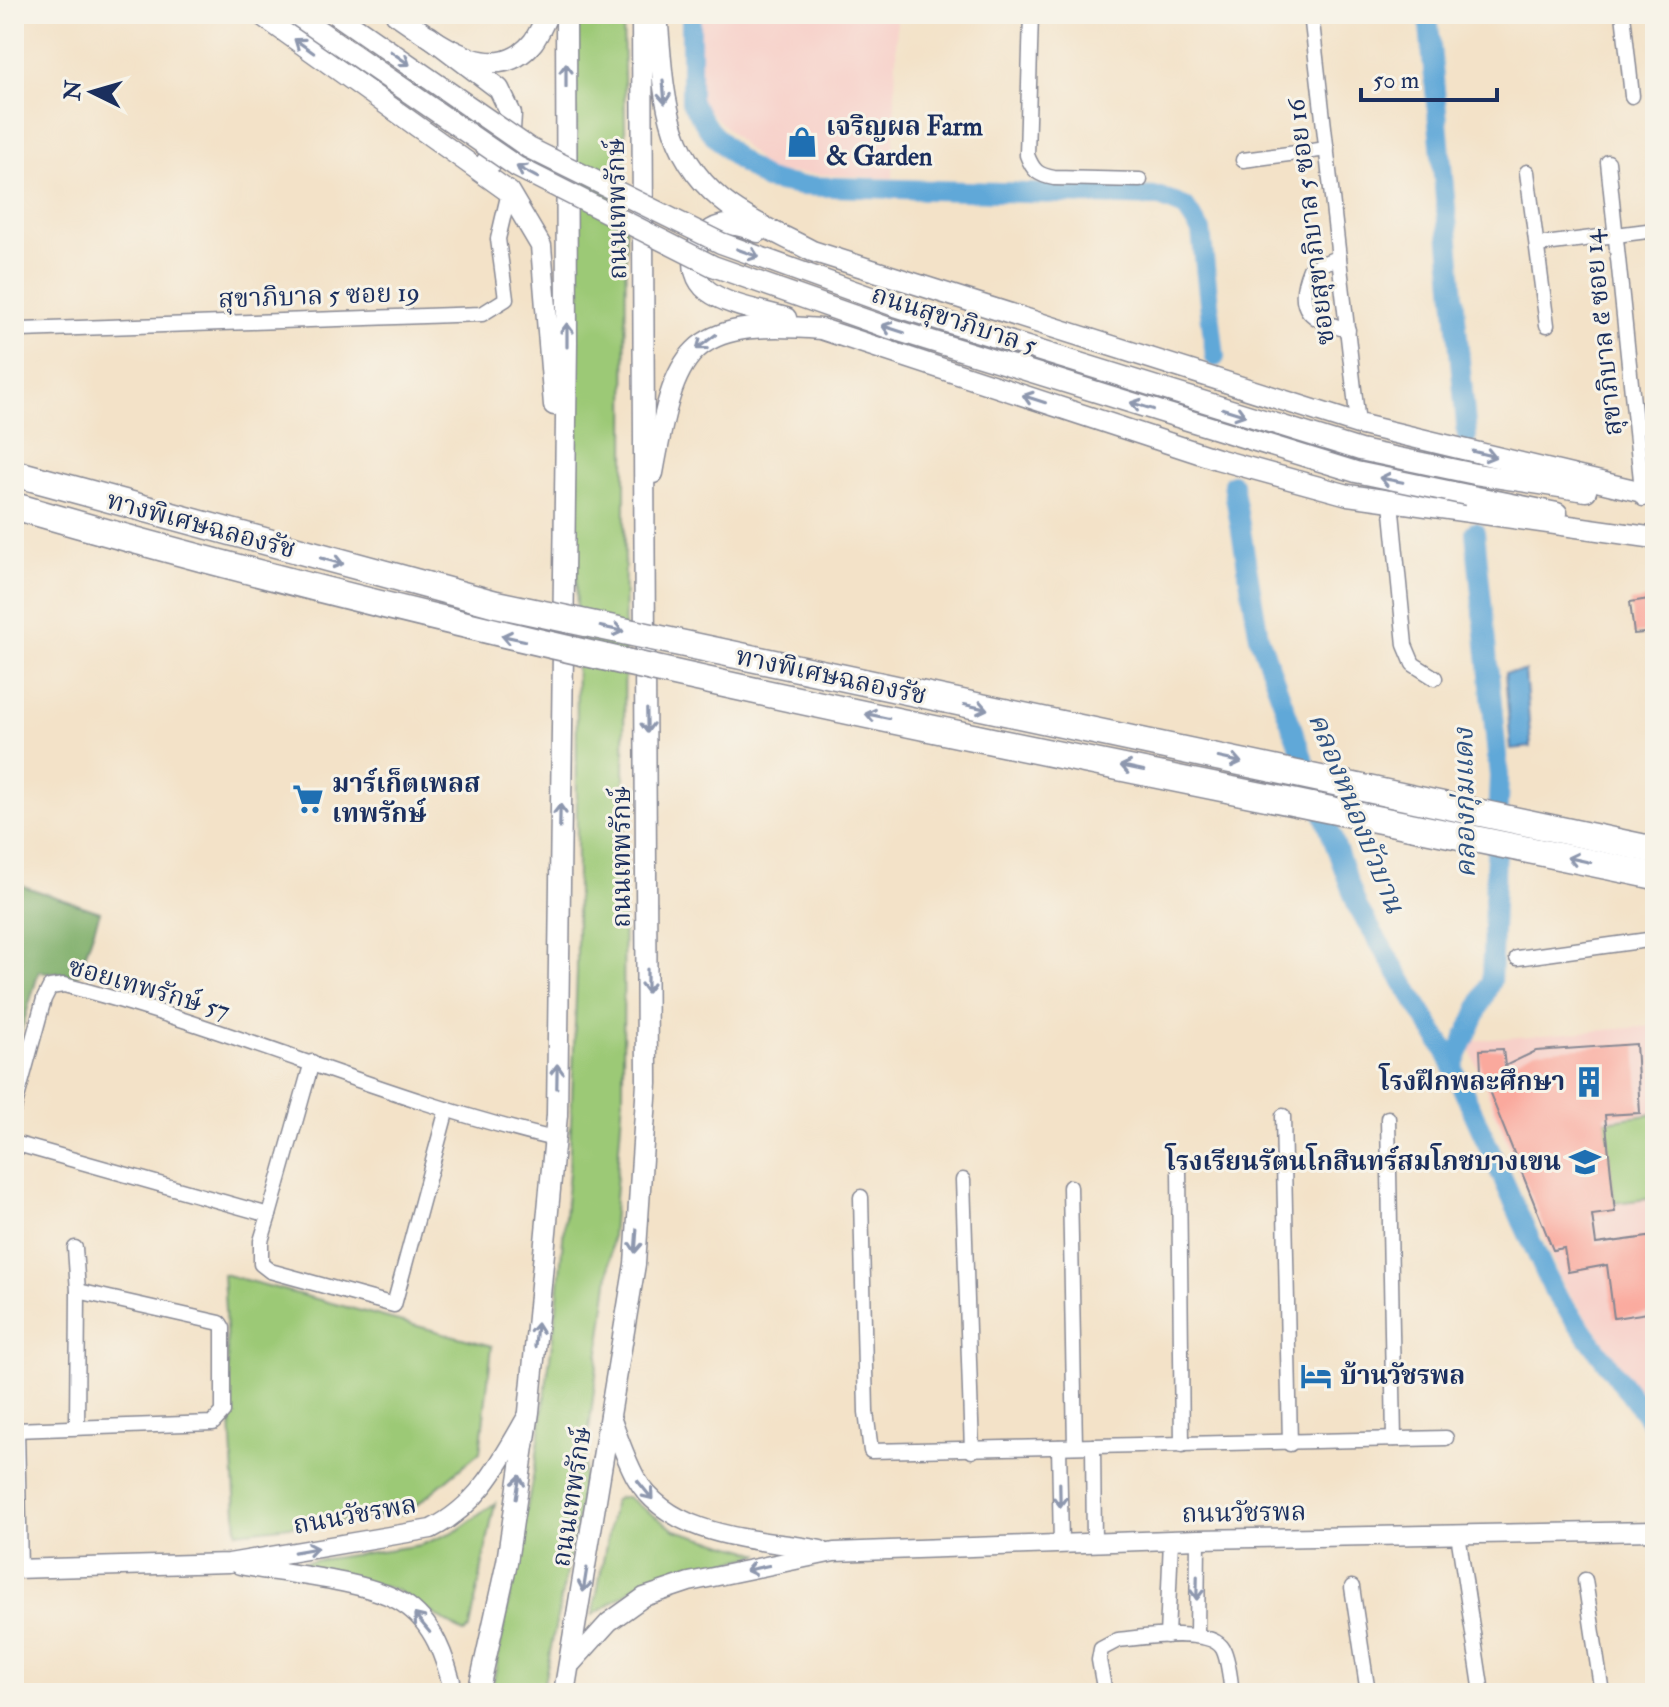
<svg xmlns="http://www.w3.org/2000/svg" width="1669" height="1707" font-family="'IM FELL Double Pica','Noto Serif Thai',serif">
	<rect width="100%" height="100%" fill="#f7f3e8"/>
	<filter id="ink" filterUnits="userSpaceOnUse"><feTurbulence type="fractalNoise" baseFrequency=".0125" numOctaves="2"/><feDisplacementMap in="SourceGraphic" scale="16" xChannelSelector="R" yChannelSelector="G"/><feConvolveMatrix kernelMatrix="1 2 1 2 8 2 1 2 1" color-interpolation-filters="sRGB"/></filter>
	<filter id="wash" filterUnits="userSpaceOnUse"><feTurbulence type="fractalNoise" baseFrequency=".006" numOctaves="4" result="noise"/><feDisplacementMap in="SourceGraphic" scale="32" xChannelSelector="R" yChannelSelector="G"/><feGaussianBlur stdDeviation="1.8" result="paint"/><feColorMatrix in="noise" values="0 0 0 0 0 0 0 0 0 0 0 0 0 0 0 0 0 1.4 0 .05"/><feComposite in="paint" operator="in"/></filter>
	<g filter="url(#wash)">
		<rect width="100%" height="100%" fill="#f3e2c8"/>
		<g fill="#f7d0c9">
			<path d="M701,14H897L893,178L770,172L701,103Z"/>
			<path d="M1655,1026V1412L1562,1283L1467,1041Z"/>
		</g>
		<g fill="#9cc976" stroke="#5c7c6a" stroke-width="2">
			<path d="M576,14H623L626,181L623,1097L609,1274L578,1515L544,1682L541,1693H491L536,1461L557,1306L569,1171L577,972Z"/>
			<path d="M1655,1114V1198L1614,1203L1605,1121Z"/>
			<path d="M223,1274L492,1346L480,1452L407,1513L237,1532Z"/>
			<path d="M619,1497H627L675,1530L761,1554L643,1582L593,1615L614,1501Z"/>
			<path d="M495,1503L470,1628L464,1633L396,1590L300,1566L304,1562L421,1545L458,1530Z"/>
		</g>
		<path fill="#7dad67" stroke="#4c6e62" stroke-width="2" d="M14,883L100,912L78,976L39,971L14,1055Z"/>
		<path fill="#61a8d8" stroke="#3e6c9b" stroke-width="2" d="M1525,671L1531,747L1511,749L1505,673Z"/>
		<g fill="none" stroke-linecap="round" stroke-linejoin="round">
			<g stroke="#61a8d8" stroke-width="20">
				<path d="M691,14V102L709,130L735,157L766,180L800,186L1160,197L1185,207L1201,231L1215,357"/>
				<path d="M1428,14L1467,436"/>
				<path d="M1233,484L1259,637L1358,908L1445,1050L1553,1290L1655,1428"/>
				<path d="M1453,1065L1491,981L1499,776L1475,532"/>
			</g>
		</g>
		<g id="blocks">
			<g fill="#faa99d">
				<path d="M1655,598V632L1634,634L1630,602Z"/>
				<path d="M1636,1044L1640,1113L1605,1115L1615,1212L1592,1215L1596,1244L1655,1236V1312L1614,1318L1607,1265L1568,1272L1564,1248L1553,1250L1481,1071L1480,1050L1503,1049L1505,1066L1536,1051Z"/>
			</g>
		</g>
	</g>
	<g filter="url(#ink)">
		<use href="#blocks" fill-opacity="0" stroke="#878893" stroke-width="2"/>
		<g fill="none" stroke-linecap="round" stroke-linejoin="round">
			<defs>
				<g id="minor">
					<path d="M1031,14L1027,155C1033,171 1038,175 1054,178L1140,180"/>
					<path d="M1311,14L1358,424"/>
					<path d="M1623,14L1632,96"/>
					<path d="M1243,160L1327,149"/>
					<path d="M1608,162L1643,499"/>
					<path d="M1527,172L1547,325"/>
					<path d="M1537,245L1655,230"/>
					<path d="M1339,257L1310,269C1293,310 1311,320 1348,330"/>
					<path d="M21,330L482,314L506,299L498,239L509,192"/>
					<path d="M1637,426L1655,424"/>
					<path d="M1391,502L1405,645L1413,664L1435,678"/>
					<path d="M1517,958L1655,939"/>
					<path d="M14,1109L44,999L50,987L64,985C230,1027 388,1100 554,1139"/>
					<path d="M1283,1116L1290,1444"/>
					<path d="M1388,1118L1394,1439"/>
					<path d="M14,1143L269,1215L312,1062"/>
					<path d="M1179,1169L1182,1445"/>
					<path d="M963,1180L972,1451"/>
					<path d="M1070,1187L1075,1446"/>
					<path d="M861,1197L866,1412L871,1451L1446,1438"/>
					<path d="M269,1215L261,1241V1264L270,1271L394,1305L447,1109"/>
					<path d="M75,1248L78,1291L77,1427"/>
					<path d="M14,1430L213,1423L223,1412V1328L220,1323L78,1291"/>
					<path d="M17,1430L20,1569"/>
					<path d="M1093,1446L1094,1543"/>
					<path d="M1059,1447L1061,1544"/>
					<path d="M1458,1534L1482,1693"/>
					<path d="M1585,1580L1602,1693"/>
					<path d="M1352,1587L1368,1693"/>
					<path d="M1167,1636L1171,1540"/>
					<path d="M1197,1636L1198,1539"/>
					<path d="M1105,1693L1099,1660L1101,1649L1118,1640C1140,1638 1211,1626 1223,1649C1229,1661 1230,1679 1232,1693"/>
				</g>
				<g id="tertiary">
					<path d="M612,1420C619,1439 626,1460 636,1478C671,1539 760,1539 821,1550"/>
					<path d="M240,1565C283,1574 368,1580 403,1603C434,1622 446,1660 454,1693"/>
					<path d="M14,1569L229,1563L431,1529C479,1505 500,1463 526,1418"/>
					<path d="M572,1663L609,1622L644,1597L689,1582L834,1552L1198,1539L1655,1531"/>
				</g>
				<g id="secondary">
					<path d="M260,14L509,192L541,246L554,405"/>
					<path d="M396,14C433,39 494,91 533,42C539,34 543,23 548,14"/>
					<path d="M657,14C664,90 662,158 731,207C756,225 786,237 812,251L1358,424L1655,495"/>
					<path d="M429,36L499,89L511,114L509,145L491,163L486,162"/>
					<path d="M758,232C748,228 738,224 727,225C695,227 682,271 708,291C728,306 763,311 786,318"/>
					<path d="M653,473C675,349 687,318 821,329L1217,459L1348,495L1655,538"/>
					<path d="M1475,474L1586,491"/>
					<path d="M1467,495L1557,513"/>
					<path d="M478,1693L507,1562L529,1412L557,1115L567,342L566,14"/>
					<path d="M564,1693L635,1264L647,1083L642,14"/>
				</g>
			</defs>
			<use href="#minor" stroke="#878893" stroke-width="17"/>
			<use href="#tertiary" stroke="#878893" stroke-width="21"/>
			<use href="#secondary" stroke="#878893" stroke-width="23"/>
			<use href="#minor" stroke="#fff" stroke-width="14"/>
			<use href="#tertiary" stroke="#fff" stroke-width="18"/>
			<use href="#secondary" stroke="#fff" stroke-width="20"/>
			<defs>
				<g id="secondary-bridge">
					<path d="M295,14L517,167L713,266L886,327L1356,472L1467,495"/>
					<path d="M336,14L529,148L721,243L895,306L1360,450L1475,474"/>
				</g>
				<g id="motorway-bridge">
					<path d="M14,473L496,604L1655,850"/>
					<path d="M14,506C553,663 1106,762 1655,876"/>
				</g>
			</defs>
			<use href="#secondary-bridge" stroke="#878893" stroke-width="23" stroke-linecap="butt"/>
			<use href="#motorway-bridge" stroke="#878893" stroke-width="29" stroke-linecap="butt"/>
			<use href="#secondary-bridge" stroke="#fff" stroke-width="20"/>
			<use href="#motorway-bridge" stroke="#fff" stroke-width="26"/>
		</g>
		<defs><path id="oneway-shaft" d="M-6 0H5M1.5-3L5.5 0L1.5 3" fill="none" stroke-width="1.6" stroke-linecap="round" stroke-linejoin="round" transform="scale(2)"/></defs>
		<g stroke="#8d97ae">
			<use href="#oneway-shaft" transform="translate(304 46) rotate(-144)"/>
			<use href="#oneway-shaft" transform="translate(400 58) rotate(35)"/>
			<use href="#oneway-shaft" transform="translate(566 75) rotate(-90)"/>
			<use href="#oneway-shaft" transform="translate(664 92) rotate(85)"/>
			<use href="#oneway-shaft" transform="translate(527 172) rotate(-152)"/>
			<use href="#oneway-shaft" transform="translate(748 253) rotate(20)"/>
			<use href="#oneway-shaft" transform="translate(893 329) rotate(-162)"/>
			<use href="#oneway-shaft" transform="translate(567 335) rotate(-90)"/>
			<use href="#oneway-shaft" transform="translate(706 342) rotate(143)"/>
			<use href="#oneway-shaft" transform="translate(1034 399) rotate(-162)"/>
			<use href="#oneway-shaft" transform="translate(1142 406) rotate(-163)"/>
			<use href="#oneway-shaft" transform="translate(1234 412) rotate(17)"/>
			<use href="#oneway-shaft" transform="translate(1484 454) rotate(14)"/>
			<use href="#oneway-shaft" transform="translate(1391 480) rotate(-169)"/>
			<use href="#oneway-shaft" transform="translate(332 561) rotate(15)"/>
			<use href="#oneway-shaft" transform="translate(612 629) rotate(12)"/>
			<use href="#oneway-shaft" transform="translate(513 638) rotate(-168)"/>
			<use href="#oneway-shaft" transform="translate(976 707) rotate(12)"/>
			<use href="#oneway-shaft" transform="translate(877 716) rotate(-168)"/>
			<use href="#oneway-shaft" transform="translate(647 721) rotate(89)"/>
			<use href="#oneway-shaft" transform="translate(1230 760) rotate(12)"/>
			<use href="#oneway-shaft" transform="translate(1132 768) rotate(-168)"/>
			<use href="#oneway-shaft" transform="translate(560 816) rotate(-89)"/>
			<use href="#oneway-shaft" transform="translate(1579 860) rotate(-168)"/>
			<use href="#oneway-shaft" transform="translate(647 981) rotate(90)"/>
			<use href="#oneway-shaft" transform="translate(557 1076) rotate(-89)"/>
			<use href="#oneway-shaft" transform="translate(636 1241) rotate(94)"/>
			<use href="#oneway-shaft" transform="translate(536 1335) rotate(-85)"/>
			<use href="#oneway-shaft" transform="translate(518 1487) rotate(-81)"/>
			<use href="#oneway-shaft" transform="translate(645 1490) rotate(51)"/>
			<use href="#oneway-shaft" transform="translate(1060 1495) rotate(89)"/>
			<use href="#oneway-shaft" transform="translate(306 1550) rotate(-10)"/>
			<use href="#oneway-shaft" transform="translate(757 1568) rotate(168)"/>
			<use href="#oneway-shaft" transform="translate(585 1580) rotate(99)"/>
			<use href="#oneway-shaft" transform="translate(1197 1588) rotate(91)"/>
			<use href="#oneway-shaft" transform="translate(422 1623) rotate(-130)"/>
		</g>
	</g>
	<defs>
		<symbol id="shop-bare" viewBox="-9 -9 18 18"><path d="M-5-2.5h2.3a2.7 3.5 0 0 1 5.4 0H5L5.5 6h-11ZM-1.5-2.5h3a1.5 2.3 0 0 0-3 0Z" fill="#1f6fb2" stroke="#f7f3e8" stroke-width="2.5" paint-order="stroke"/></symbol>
		<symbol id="supermarket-bare" viewBox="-9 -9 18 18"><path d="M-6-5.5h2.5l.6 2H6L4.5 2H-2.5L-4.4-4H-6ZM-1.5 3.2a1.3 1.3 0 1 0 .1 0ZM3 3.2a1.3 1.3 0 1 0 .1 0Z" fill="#1f6fb2" stroke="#f7f3e8" stroke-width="2.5" paint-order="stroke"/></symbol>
		<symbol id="building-bare" viewBox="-9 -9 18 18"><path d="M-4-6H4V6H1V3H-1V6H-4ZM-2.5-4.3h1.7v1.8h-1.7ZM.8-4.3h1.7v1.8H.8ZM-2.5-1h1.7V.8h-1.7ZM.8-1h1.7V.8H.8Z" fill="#1f6fb2" stroke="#f7f3e8" stroke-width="2.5" paint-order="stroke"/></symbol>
		<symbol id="school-bare" viewBox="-9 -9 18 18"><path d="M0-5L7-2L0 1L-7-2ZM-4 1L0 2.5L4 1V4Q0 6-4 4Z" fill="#1f6fb2" stroke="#f7f3e8" stroke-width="2.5" paint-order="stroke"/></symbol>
		<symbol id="hotel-bare" viewBox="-9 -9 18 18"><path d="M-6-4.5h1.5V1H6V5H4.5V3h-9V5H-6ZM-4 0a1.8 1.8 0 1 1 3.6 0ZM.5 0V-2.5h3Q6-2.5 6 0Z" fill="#1f6fb2" stroke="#f7f3e8" stroke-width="2.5" paint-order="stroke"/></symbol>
	</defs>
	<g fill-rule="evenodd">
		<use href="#shop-bare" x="780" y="120" width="44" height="44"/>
		<use href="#supermarket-bare" x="286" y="777" width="44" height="44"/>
		<use href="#building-bare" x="1567" y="1060" width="44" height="44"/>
		<use href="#school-bare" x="1563" y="1140" width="44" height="44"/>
		<use href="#hotel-bare" x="1294" y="1354" width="44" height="44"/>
	</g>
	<g text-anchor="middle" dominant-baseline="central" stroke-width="6" stroke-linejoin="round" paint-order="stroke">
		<g font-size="26" font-weight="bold" fill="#1b2f5e" stroke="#f7f3e8" text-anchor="start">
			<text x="826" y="127">เจริญผล Farm<tspan x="826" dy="30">&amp; Garden</tspan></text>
			<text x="332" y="784">มาร์เก็ตเพลส<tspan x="332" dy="30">เทพรักษ์</tspan></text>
			<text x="1565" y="1082" text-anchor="end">โรงฝึกพละศึกษา</text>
			<text x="1561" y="1162" text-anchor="end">โรงเรียนรัตนโกสินทร์สมโภชบางเขน</text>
			<text x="1340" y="1376">บ้านวัชรพล</text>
		</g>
		<g font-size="26" fill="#1b2f5e" stroke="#f7f3e8">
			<text transform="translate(617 209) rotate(-91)">ถนนเทพรักษ์</text>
			<text transform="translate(1311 222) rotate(-97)">ซอยสุขาภิบาล 5 ซอย 16</text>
			<text transform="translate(319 296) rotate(-2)">สุขาภิบาล 5 ซอย 19</text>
			<text transform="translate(954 320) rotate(18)">ถนนสุขาภิบาล 5</text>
			<text transform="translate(1603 333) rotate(-96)">สุขาภิบาล ๕ ซอย 14</text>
			<text transform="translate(201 525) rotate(15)">ทางพิเศษฉลองรัช</text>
			<text transform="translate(831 676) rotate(12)">ทางพิเศษฉลองรัช</text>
			<text transform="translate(622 857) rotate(-90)">ถนนเทพรักษ์</text>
			<text transform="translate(149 989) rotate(16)">ซอยเทพรักษ์ 57</text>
			<text transform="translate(572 1497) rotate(-81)">ถนนเทพรักษ์</text>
			<text transform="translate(1244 1513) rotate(-1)">ถนนวัชรพล</text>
			<text transform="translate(355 1515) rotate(-10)">ถนนวัชรพล</text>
		</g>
		<g font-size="28" font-style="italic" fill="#305383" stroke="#f7f3e8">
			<text transform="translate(1465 803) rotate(-91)">คลองกุ่มแดง</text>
			<text transform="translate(1356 813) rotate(68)">คลองหนองบัวบาน</text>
		</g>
	</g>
	<rect width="1669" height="1707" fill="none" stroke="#f7f3e8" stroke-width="48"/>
	<g transform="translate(92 92) rotate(275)" stroke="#f7f3e8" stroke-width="6" paint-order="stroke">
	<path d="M0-6L14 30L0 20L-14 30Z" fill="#1b2f5e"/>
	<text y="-12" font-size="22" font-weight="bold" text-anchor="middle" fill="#1b2f5e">N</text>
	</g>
	<path d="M1361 88v12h136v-12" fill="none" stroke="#1b2f5e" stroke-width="4"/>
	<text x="1373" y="88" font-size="24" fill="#1b2f5e" stroke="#f7f3e8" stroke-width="6" paint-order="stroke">50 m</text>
</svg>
